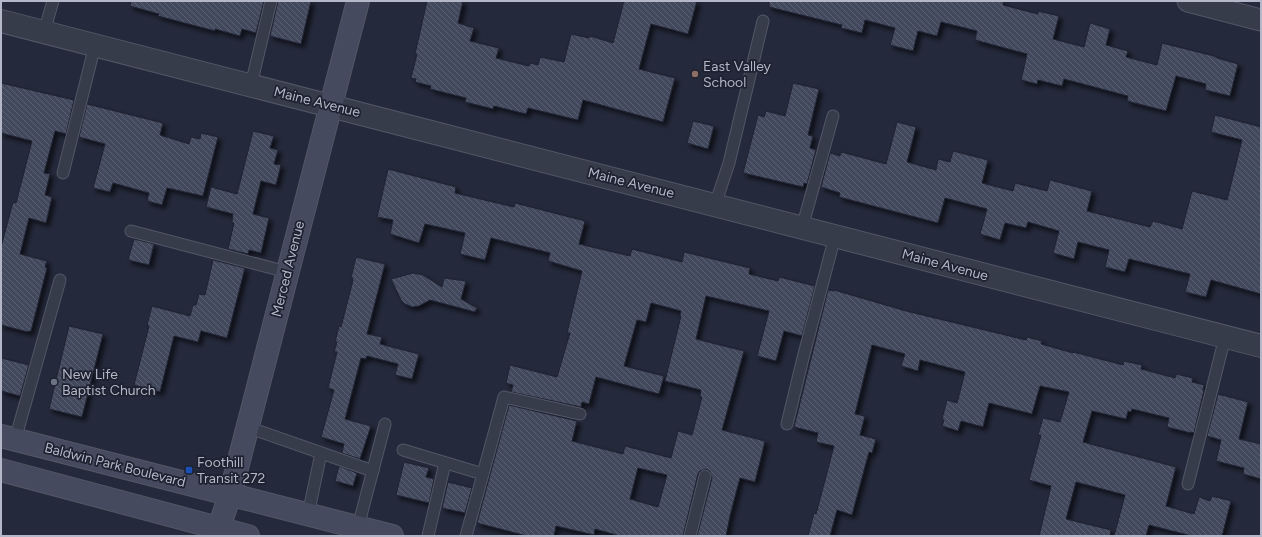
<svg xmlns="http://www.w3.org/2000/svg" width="1262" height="537" font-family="Figtree,sans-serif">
	<defs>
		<pattern id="building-back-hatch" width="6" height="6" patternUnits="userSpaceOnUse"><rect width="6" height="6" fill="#43485d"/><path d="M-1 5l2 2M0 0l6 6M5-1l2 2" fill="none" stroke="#5c6073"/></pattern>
		<filter id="shadow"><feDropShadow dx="3.5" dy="3.5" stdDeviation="2" flood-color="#0009"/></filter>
	</defs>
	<rect width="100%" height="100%" fill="#24293b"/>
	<g fill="url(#building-back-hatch)" stroke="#1f2332" fill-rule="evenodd" filter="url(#shadow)">
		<path d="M131,1H264L256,33L242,29L240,36L215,29V31L158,16L159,14L130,6Z"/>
		<path d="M278,1H311L301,44L270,36Z"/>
		<path d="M427,1H463L458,23L474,28L470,41L499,48L496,58L529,66L530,63L538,65L540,57L564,62L571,34L589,38L590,36L613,43L624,1H697L688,34L651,24L639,69L675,78L663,122L583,100L578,120L528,108L526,114L494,106L493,109L465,102L466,98L430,89L431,86L415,82L416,79L411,78L417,54H415Z"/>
		<path d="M769,1H1004L1003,5L1038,14V11L1059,16L1053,39L1084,47L1090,23L1110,29L1106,45L1128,51L1126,57L1157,65L1162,43L1214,56L1217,58L1238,64L1230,96L1205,90L1206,84L1176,76L1166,111L1127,101L1128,96L1064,79L1062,86L1038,80L1037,84L1021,80L1027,54L975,40L977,31L941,22L937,36L918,31L913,51L890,45L895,28L865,20L862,33L841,28L842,25L769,7Z"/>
		<path d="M1,83L74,100L66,134L55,131L44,173L50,174L45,195L52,197L46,223L29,218L20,254L47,261L45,267L47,268L31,331H29L28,332L1,325V247L13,202L16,203L32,141L1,133Z"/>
		<path d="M793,83L819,89L808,135L813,136L810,148L816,150L807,184L804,183L803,187L743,173L758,115L764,117L766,111L785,116Z"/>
		<path d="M87,104L163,123L160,135L189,144L191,137L200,139L201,133L218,137L203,196L167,188L162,205L147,201L149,193L113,183L110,192L93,188L105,144L79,137Z"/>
		<path d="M1215,115L1261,127V294L1211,280L1206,297L1185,292L1190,274L1129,259L1125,272L1105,267L1109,250L1078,242L1074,259L1053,253L1059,231L1028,222L1026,228L1005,223L1000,240L980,234L987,209L945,198L938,223L839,197L840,193L821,187L830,153L840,156L841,152L886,164L897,122L916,127L907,162L936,170L938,159L950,162L953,151L988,160L982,183L1013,191L1015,183L1047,191L1050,180L1092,191L1087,211L1150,227L1153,221L1182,229L1192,191L1227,200L1242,140L1211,132Z"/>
		<path d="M693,121L714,126L708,149L687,143Z"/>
		<path d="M253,131L274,136L270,148L278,150L274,164L281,165L276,185L261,181L253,214L269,218L261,253L249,250L248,254L228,249L234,223L232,222L233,214L206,207L211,187L237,194Z"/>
		<path d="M388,169L456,187L455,193L514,207L515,203L585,221L579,244L630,256L632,249L682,262L684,252L750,268L749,274L778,281L779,277L815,286L802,336L784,331L776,361L757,356L769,311L706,296L696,339L744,351L722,430L765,441L755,482L740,478L730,516L726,536H697L712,478L710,471L706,469L700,471L698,474L683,536H620L595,529L594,535L556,526L554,536H527L477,523L509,405L577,421L572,441L623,454L625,446L671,458L678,431L692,435L702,397L700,396L701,390L665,381L681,316L680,315L681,311L651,303L646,322L637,320L624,366L664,376L659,394L596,377L589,404L582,402L581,407L511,392L513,385L506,383L510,365L557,377L570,333H567L582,271L548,261L550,253L491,238L485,260L460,254L465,233L425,224L419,243L390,234L393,220L377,217ZM638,468L667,475L658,507L630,499Z"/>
		<path d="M134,239L154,244L149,265L128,260Z"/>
		<path d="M356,257L385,264L367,334L382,337L380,344L419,354L412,379L395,375L398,364L367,356L366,359L361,358L345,419L371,426L360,459L342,453L344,444L321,437L334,390L328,388L337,352H334L337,342H335L339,326L341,327L353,280H352L353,278H351Z"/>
		<path d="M213,260L245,268L227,338L201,331L198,342L174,336L160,392L134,385L149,326L147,325L152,306L190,316L193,305H196L199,294L205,295Z"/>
		<path d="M413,273L423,275L442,287L444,278L466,281L461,299L477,308L475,312L430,300L419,306L412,307L405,304L401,300L391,279Z"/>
		<path d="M828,290L834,291V290L906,311L1026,340L1027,337L1042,341L1041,344L1073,353V352L1123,365L1124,361L1142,365L1141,369L1175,378L1176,374L1193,378L1192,382L1204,385L1203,390H1204L1194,433L1191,432V433L1167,427L1169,418L1132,409L1131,412L1128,411L1126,419L1092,411L1083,442L1176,467L1166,506L1194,514L1199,497L1210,501L1212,496L1231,501L1222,536H1192L1149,525L1146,536H1114L1125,495L1076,482L1066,519L1111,530L1110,536H1039L1051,486L1029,480L1041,435H1038L1043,418L1060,422L1069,392L1040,386L1032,414L989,403L983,427L961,421L958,431L942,426L944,420L942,419L947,400L957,403L965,372L920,360L918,371L901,366L905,354L872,345L855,414L865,416L860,435L876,439L872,453L869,452L852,515L837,510L830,536H808L814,513L816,514L834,446L816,442L818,433L794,427Z"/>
		<path d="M69,326L103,334L82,417L49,409Z"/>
		<path d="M1,358L29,365L20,396L1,391Z"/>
		<path d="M1218,394L1248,402L1239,439L1261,444V479L1243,474L1244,468L1216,461L1221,440L1207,436Z"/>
		<path d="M404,462L429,468L426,477L434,479L429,503L396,495Z"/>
		<path d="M339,466L357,473L353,486L335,481Z"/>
		<path d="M448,482L472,488L465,513L442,508Z"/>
	</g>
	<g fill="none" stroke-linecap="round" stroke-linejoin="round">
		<defs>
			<g id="service">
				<path d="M44,32L53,1"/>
				<path d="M251,85L271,1"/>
				<path d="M63,173L95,45"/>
				<path d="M715,205L729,163L763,21"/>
				<path d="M802,228L833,116"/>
				<path d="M131,231L287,272"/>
				<path d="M787,424L803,358L835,236"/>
				<path d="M247,427L373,471"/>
				<path d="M15,440L60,280"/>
				<path d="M403,450L483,474"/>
				<path d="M1188,484L1225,337"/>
				<path d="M308,515L321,453"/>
				<path d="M358,527L385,424"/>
				<path d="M428,536L445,463"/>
				<path d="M466,536L504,397L580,414"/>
				<path d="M690,536L705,476"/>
			</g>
			<path id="minor" d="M1188,1L1261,20"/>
			<path id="tertiary" d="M1,21L1261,346"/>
			<g id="secondary">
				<path d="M1,436L392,536"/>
				<path d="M1,470L248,536"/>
				<path d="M216,536L230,495L358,1"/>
			</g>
		</defs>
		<use href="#service" stroke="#525766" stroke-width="13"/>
		<use href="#minor" stroke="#525766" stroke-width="23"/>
		<use href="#tertiary" stroke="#525766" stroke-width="24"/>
		<use href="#secondary" stroke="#525766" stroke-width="24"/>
		<use href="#service" stroke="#373c4b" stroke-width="11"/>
		<use href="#minor" stroke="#373c4b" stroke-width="21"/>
		<use href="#tertiary" stroke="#373c4b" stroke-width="22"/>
		<use href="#secondary" stroke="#464a5e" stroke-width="22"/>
	</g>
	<circle fill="#8d6e63" stroke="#1d2130" stroke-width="1.5" cx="695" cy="74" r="4"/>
	<circle fill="#6b7280" stroke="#1d2130" stroke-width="1.5" cx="54" cy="382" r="4"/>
	<rect fill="#1a4fb4" stroke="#1d2130" stroke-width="1.5" x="185" y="466" width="8" height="8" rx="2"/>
	<g text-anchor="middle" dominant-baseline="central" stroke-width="3.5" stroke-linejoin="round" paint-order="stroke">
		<g font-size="14" fill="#b3b7c7" stroke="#1d2130" text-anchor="start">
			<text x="703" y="66">East Valley<tspan x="703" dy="16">School</tspan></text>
			<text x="62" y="374">New Life<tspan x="62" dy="16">Baptist Church</tspan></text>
			<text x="197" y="462">Foothill<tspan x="197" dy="16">Transit 272</tspan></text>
		</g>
		<g font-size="14" fill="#b3b7c7" stroke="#1d2130">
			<text transform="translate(317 102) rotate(14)">Maine Avenue</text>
			<text transform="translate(631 183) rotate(14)">Maine Avenue</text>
			<text transform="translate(945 265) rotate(15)">Maine Avenue</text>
			<text transform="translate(288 269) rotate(-76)">Merced Avenue</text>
			<text transform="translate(115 465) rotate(14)">Baldwin Park Boulevard</text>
		</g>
	</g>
	<rect width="1262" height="537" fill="none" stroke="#b3b7c7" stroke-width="4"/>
</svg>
